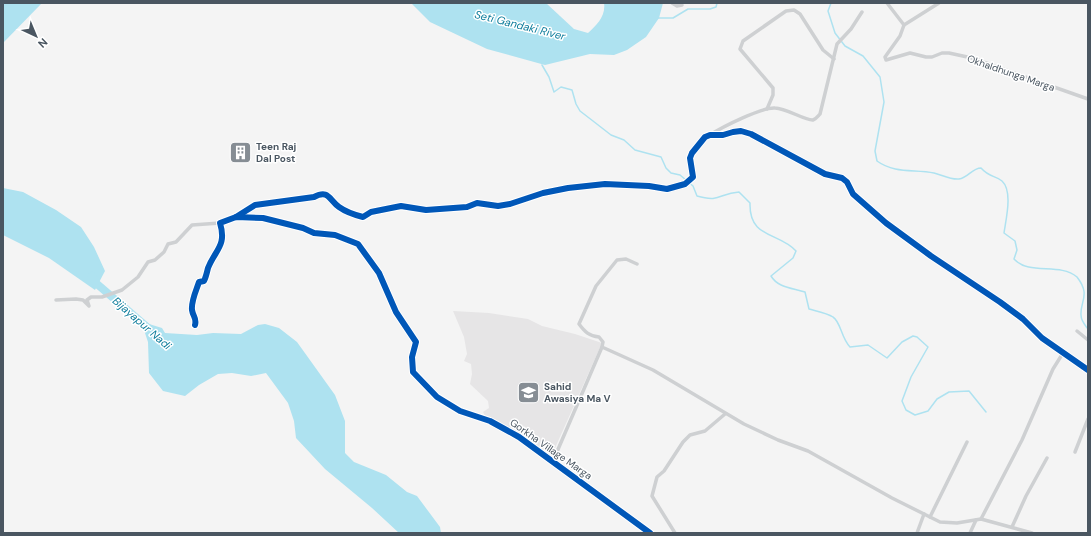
<svg xmlns="http://www.w3.org/2000/svg" width="1091" height="536" font-family="'DM Sans',sans-serif">
	<rect width="100%" height="100%" fill="#f4f4f4"/>
	<path fill="#e6e5e6" d="M453,311L489,313L528,319L542,326L575,334L602,343L551,457L524,437L485,416L483,412L489,408L488,401L470,384L472,374L471,364L464,361L467,354L464,337Z"/>
	<g fill="#aee2f0">
		<path d="M3,3H42L3,43Z"/>
		<path d="M411,3H546L574,29L588,33C597,25 606,16 604,3H663L659,18L646,37L627,50L614,55L590,54L545,65L487,49L430,22Z"/>
		<path d="M3,188L23,192L56,210L81,227L94,247L105,271L95,290L49,258L3,235Z"/>
		<path d="M149,324L162,328L165,333L197,335L213,333L241,334L258,325L265,324L279,328L297,342L335,395L345,421V453L354,462L386,475L407,492L417,496L440,527L441,533H399L372,508L325,469L296,438L294,421L288,403L266,373L251,376L232,373L218,374L199,385L185,396L163,391L149,373L148,342L144,330Z"/>
	</g>
	<g fill="none" stroke-linecap="round" stroke-linejoin="round">
		<g stroke="#aee2f0" stroke-width="1.5">
			<path d="M831,3L828,11L835,33L845,46L863,56L880,77L884,102L875,151L877,161C895,174 914,169 934,173C942,175 951,180 959,179C968,178 972,168 981,168C990,178 995,175 1002,181C1013,191 1006,219 1004,233L1015,241L1017,250L1014,259C1030,276 1059,262 1077,277C1091,295 1080,301 1081,315C1081,321 1085,325 1088,329"/>
			<path d="M658,18H673L688,9H710L716,7L717,3"/>
			<path d="M542,65L549,77L554,92L561,87L572,90L576,104L580,111L593,121L611,135L624,140L635,150L661,157L666,168L671,173L680,175L693,186L697,196C721,203 719,193 739,192L750,203C749,239 779,232 796,251L793,258L771,276C778,288 793,288 805,292L809,309C816,311 827,313 833,317C841,322 841,338 850,347L868,345L887,358L902,342L913,336L917,337L928,347L911,377L902,401L906,410L915,415L928,411L937,399L949,392L969,391L986,412"/>
		</g>
		<path stroke="#aee2f0" stroke-width="8" d="M92,276L97,284L154,333"/>
		<g stroke="#ced0d2" stroke-width="3.5">
			<path d="M672,3L677,6L682,5"/>
			<path d="M887,3L904,25L900,36L885,57L886,60L910,53L926,57H932L942,53H949L972,58L1088,99"/>
			<path d="M904,25L939,3"/>
			<path d="M767,109L773,95V88L740,49L743,41L786,11L794,10L800,14L823,50L834,59"/>
			<path d="M710,135C722,127 762,107 775,108C786,108 806,121 813,120C816,119 818,116 820,114L837,44L851,29L862,12"/>
			<path d="M236,217L255,205L314,197C329,189 329,200 339,207C346,212 355,215 363,217L371,212L401,206L426,210L467,207L477,203L498,206L510,204L543,193L568,188L605,184L649,186L667,189L685,184L693,177L690,158L692,153L705,137L710,135H723L733,132L741,131L751,134L825,174L842,178L847,182L853,194L886,223L931,256L1000,302L1023,319L1042,338L1088,370"/>
			<path d="M637,264L626,259L617,260L596,286L579,324C585,332 589,336 599,337L603,342L602,347L653,370L744,424L778,440L808,451L892,498L940,522L957,523L981,519L1032,533"/>
			<path d="M56,300L76,299L83,300L89,306L87,300L91,297H102L122,290L138,277L148,262L155,260L164,252L168,244L176,242L192,225L220,223"/>
			<path d="M195,325C197,318 193,317 192,310C191,301 196,291 199,282L204,281C206,277 207,272 208,268C215,250 227,246 220,223L236,217L263,218L303,228L314,233L335,235L358,244L379,273L396,312L416,342L412,357L413,372L437,397L460,411L490,421L519,437L650,533"/>
			<path d="M1077,331L1088,340"/>
			<path d="M1075,452L1088,419"/>
			<path d="M553,461L602,347"/>
			<path d="M930,517L967,442"/>
			<path d="M981,519L1022,440L1053,369L1063,353"/>
			<path d="M1012,527L1026,496L1047,458"/>
			<path d="M675,533L652,496L657,477L664,471L683,442L690,435L705,431L725,414"/>
			<path d="M917,533L924,514"/>
			<path d="M970,533L976,520"/>
		</g>
		<defs>
			<g id="cycleway">
				<path d="M236,217L255,205L314,197C329,189 329,200 339,207C346,212 355,215 363,217L371,212L401,206L426,210L467,207L477,203L498,206L510,204L543,193L568,188L605,184L649,186L667,189L685,184L693,177L690,158L692,153L705,137L710,135H723L733,132L741,131L751,134L825,174L842,178L847,182L853,194L886,223L931,256L1000,302L1023,319L1042,338L1088,370"/>
				<path d="M195,325C197,318 193,317 192,310C191,301 196,291 199,282L204,281C206,277 207,272 208,268C215,250 227,246 220,223L236,217L263,218L303,228L314,233L335,235L358,244L379,273L396,312L416,342L412,357L413,372L437,397L460,411L490,421L519,437L650,533"/>
			</g>
		</defs>
		<use href="#cycleway" stroke="#fff" stroke-width="8"/>
		<use href="#cycleway" stroke="#0057b8" stroke-width="6"/>
	</g>
	<defs>
		<symbol id="building-square" viewBox="-11 -11 22 22"><rect x="-9" y="-9" width="18" height="18" rx="4" fill="#868d94" stroke="#fff"/><path d="M-4-6H4V6H1V3H-1V6H-4ZM-2.5-4.3h1.7v1.8h-1.7ZM.8-4.3h1.7v1.8H.8ZM-2.5-1h1.7V.8h-1.7ZM.8-1h1.7V.8H.8Z" fill="#fff"/></symbol>
		<symbol id="school-square" viewBox="-11 -11 22 22"><rect x="-9" y="-9" width="18" height="18" rx="4" fill="#868d94" stroke="#fff"/><path d="M0-5L7-2L0 1L-7-2ZM-4 1L0 2.5L4 1V4Q0 6-4 4Z" fill="#fff"/></symbol>
	</defs>
	<g fill-rule="evenodd">
		<use href="#building-square" x="228" y="140" width="25" height="25"/>
		<use href="#school-square" x="516" y="380" width="25" height="25"/>
	</g>
	<g text-anchor="middle" dominant-baseline="central" stroke-width="3" stroke-linejoin="round" paint-order="stroke">
		<g font-size="10" fill="#4a5661" stroke="#fff">
			<text transform="translate(1011 73) rotate(19)">Okhaldhunga Marga</text>
			<text transform="translate(551 449) rotate(35)">Gorkha Village Marga</text>
		</g>
		<g font-size="10" font-weight="bold" fill="#4a5661" stroke="#fff" text-anchor="start">
			<text x="256" y="146">Teen Raj<tspan x="256" dy="12">Dal Post</tspan></text>
			<text x="544" y="386">Sahid<tspan x="544" dy="12">Awasiya Ma V</tspan></text>
		</g>
		<g font-size="11" font-style="italic" fill="#0c7c9b" stroke="#fff">
			<text transform="translate(520 25) rotate(14)">Seti Gandaki River</text>
			<text transform="translate(142 323) rotate(41)">Bijayapur Nadi</text>
		</g>
	</g>
	<rect width="1091" height="536" fill="none" stroke="#4a5661" stroke-width="8"/>
	<g transform="translate(36 36) rotate(136)" stroke="#ffffff" stroke-width="3" paint-order="stroke">
	<path d="M0-3L7 15L0 10L-7 15Z" fill="#4a5661"/>
	<text y="-6" font-size="11" font-weight="bold" text-anchor="middle" fill="#4a5661">N</text>
	</g>
</svg>
